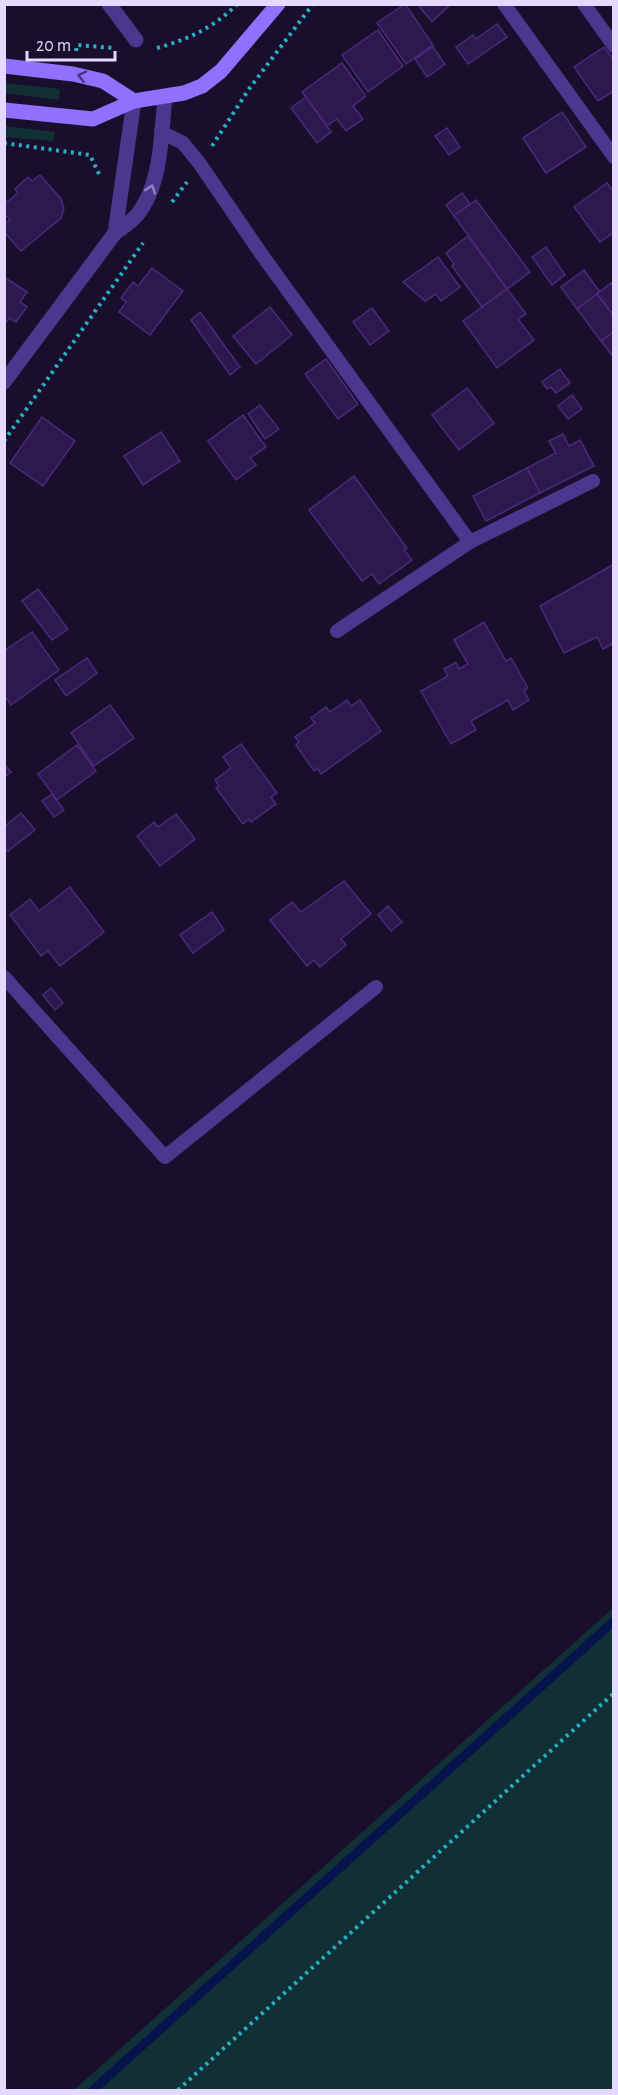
<svg xmlns="http://www.w3.org/2000/svg" width="618" height="2095" font-family="'Alegreya Sans',sans-serif">
	<rect width="100%" height="100%" fill="#190f2c"/>
	<g fill="#113036">
		<path d="M5,83L60,89L59,100L5,93Z"/>
		<path d="M5,126L55,132L53,141L5,137Z"/>
		<path d="M613,1608V2090H74Z"/>
	</g>
	<g fill="none" stroke-linecap="round" stroke-linejoin="round">
		<path stroke="#07134d" stroke-width="9" d="M93,2090L614,1621"/>
	</g>
	<g fill="#2e194e" stroke="#4a2a7c" stroke-width="1.5">
		<path d="M405,4L433,45L406,64L377,23Z"/>
		<path d="M417,4H451L432,22Z"/>
		<path d="M497,24L507,37L468,64L456,47L473,35L476,39Z"/>
		<path d="M378,30L403,66L368,92L342,55Z"/>
		<path d="M433,47L445,64L427,77L415,59Z"/>
		<path d="M604,47L614,60V91L598,101L574,67Z"/>
		<path d="M342,63L366,96L353,106L363,119L346,131L337,119L327,126L302,92Z"/>
		<path d="M306,97L331,132L317,143L291,108Z"/>
		<path d="M562,112L586,147L546,173L523,138Z"/>
		<path d="M447,128L460,147L449,155L435,136Z"/>
		<path d="M40,175L61,199L64,208L61,218L21,251L4,232V224L10,220L4,213V204L18,193L15,189L28,177L32,181Z"/>
		<path d="M607,183L614,192V232L600,242L574,207Z"/>
		<path d="M462,193L470,204L454,216L446,205Z"/>
		<path d="M476,200L530,272L507,289L454,216Z"/>
		<path d="M468,236L507,289L482,307L452,266L454,264L446,253Z"/>
		<path d="M546,247L565,275L552,285L532,257Z"/>
		<path d="M438,257L460,287L441,301L436,294L425,301L403,282Z"/>
		<path d="M152,268L183,291L150,335L119,312L126,302L121,298L133,282L138,286Z"/>
		<path d="M584,270L600,292L577,309L561,287Z"/>
		<path d="M4,277L27,292L20,302L27,307L16,322L9,318L4,325Z"/>
		<path d="M611,283L614,287V316L597,294Z"/>
		<path d="M507,289L526,314L518,319L534,340L497,368L463,321Z"/>
		<path d="M597,294L614,316V332L601,341L577,309Z"/>
		<path d="M270,307L292,335L256,364L233,336Z"/>
		<path d="M372,308L389,331L370,345L353,322Z"/>
		<path d="M200,312L240,367L230,375L191,320Z"/>
		<path d="M614,332V358L601,341Z"/>
		<path d="M326,359L358,404L338,419L305,374Z"/>
		<path d="M560,369L570,383L556,393L551,387L547,389L542,382Z"/>
		<path d="M467,388L494,423L459,450L432,415Z"/>
		<path d="M572,395L582,409L568,419L558,406Z"/>
		<path d="M260,405L279,429L265,439L248,414Z"/>
		<path d="M243,415L266,447L250,458L256,465L236,480L208,441Z"/>
		<path d="M42,417L75,441L43,486L10,463Z"/>
		<path d="M161,432L180,461L143,485L124,456Z"/>
		<path d="M563,434L569,446L580,440L594,466L540,493L527,468L556,453L549,441Z"/>
		<path d="M527,468L540,493L486,521L473,496Z"/>
		<path d="M354,476L407,548L404,550L412,560L379,584L372,574L362,581L309,510Z"/>
		<path d="M614,564V643L603,649L597,637L564,653L540,606Z"/>
		<path d="M38,589L68,629L52,640L22,601Z"/>
		<path d="M484,622L506,661L511,658L528,688L524,691L529,700L513,710L508,700L471,721L476,730L451,744L421,691L448,676L444,669L456,662L459,669L468,664L454,640Z"/>
		<path d="M32,632L59,670L11,705L4,695V651Z"/>
		<path d="M87,658L97,673L66,696L55,680Z"/>
		<path d="M347,700L351,706L360,700L381,731L321,774L317,768L314,771L296,745L299,742L295,737L315,723L311,718L326,707L330,712Z"/>
		<path d="M110,705L134,738L94,766L71,733Z"/>
		<path d="M241,744L277,793L271,797L276,804L251,822L249,819L243,824L216,788L219,786L215,780L231,768L223,757Z"/>
		<path d="M77,745L96,771L57,800L38,774Z"/>
		<path d="M4,764L11,772L4,777Z"/>
		<path d="M52,794L64,810L54,817L42,801Z"/>
		<path d="M21,813L35,830L8,851L4,848V827Z"/>
		<path d="M176,814L195,839L160,866L137,836L154,822L158,827Z"/>
		<path d="M344,881L371,914L341,939L346,945L320,967L314,960L307,966L270,920L292,902L301,912Z"/>
		<path d="M70,887L104,932L60,966L48,951L41,956L10,915L30,899L39,911Z"/>
		<path d="M388,906L402,922L391,931L378,915Z"/>
		<path d="M212,912L224,930L193,953L180,935Z"/>
		<path d="M51,988L63,1003L55,1010L43,995Z"/>
	</g>
	<g fill="none" stroke-linecap="round" stroke-linejoin="round">
		<g stroke="#27b0c5" stroke-width="4" stroke-dasharray="3 4.5" stroke-linecap="butt">
			<path d="M157,48C187,40 215,27 237,4"/>
			<path d="M76,51L77,45L114,48"/>
			<path d="M4,143L90,155L99,174"/>
			<path d="M212,146L249,89L313,4"/>
			<path d="M172,202L187,182"/>
			<path d="M4,441L143,243"/>
			<path d="M178,2090L614,1693"/>
		</g>
		<g stroke="#4b378e" stroke-width="14">
			<path d="M504,4L614,157"/>
			<path d="M584,4L614,46"/>
			<path d="M161,132L183,143L200,164L262,255L470,542"/>
			<path d="M337,631L470,542L593,481"/>
			<path d="M4,977L165,1157L376,987"/>
		</g>
		<path stroke="#4b378e" stroke-width="15" d="M109,4L136,40"/>
		<g stroke="#4b378e" stroke-width="15">
			<path d="M115,233L134,101"/>
			<path d="M4,382L115,233C122,228 131,222 137,215C162,184 161,135 165,97"/>
		</g>
		<g stroke="#9070ff" stroke-width="15">
			<path d="M4,66L73,74L103,81L134,101"/>
			<path d="M4,110L93,119L134,101L184,93L202,86L221,71L278,4"/>
		</g>
	</g>
	<defs><path id="oneway-chevron" d="M-2-3.5L2.5 0L-2 3.5" fill="none" stroke-width="1.6" stroke-linecap="round" stroke-linejoin="round" transform="scale(1.5)"/></defs>
	<use stroke="#493680" href="#oneway-chevron" transform="translate(82 76) rotate(-167)"/>
	<use stroke="#9080c1" href="#oneway-chevron" transform="translate(151 189) rotate(-71)"/>
	<rect width="618" height="2095" fill="none" stroke="#e5d9ff" stroke-width="12"/>
	<path d="M27 51v9h88v-9" fill="none" stroke="#e5d9ff" stroke-width="3"/>
	<text x="36" y="51" font-size="18" fill="#e5d9ff" stroke="#190f2c" stroke-width="4.5" paint-order="stroke">20 m</text>
</svg>
